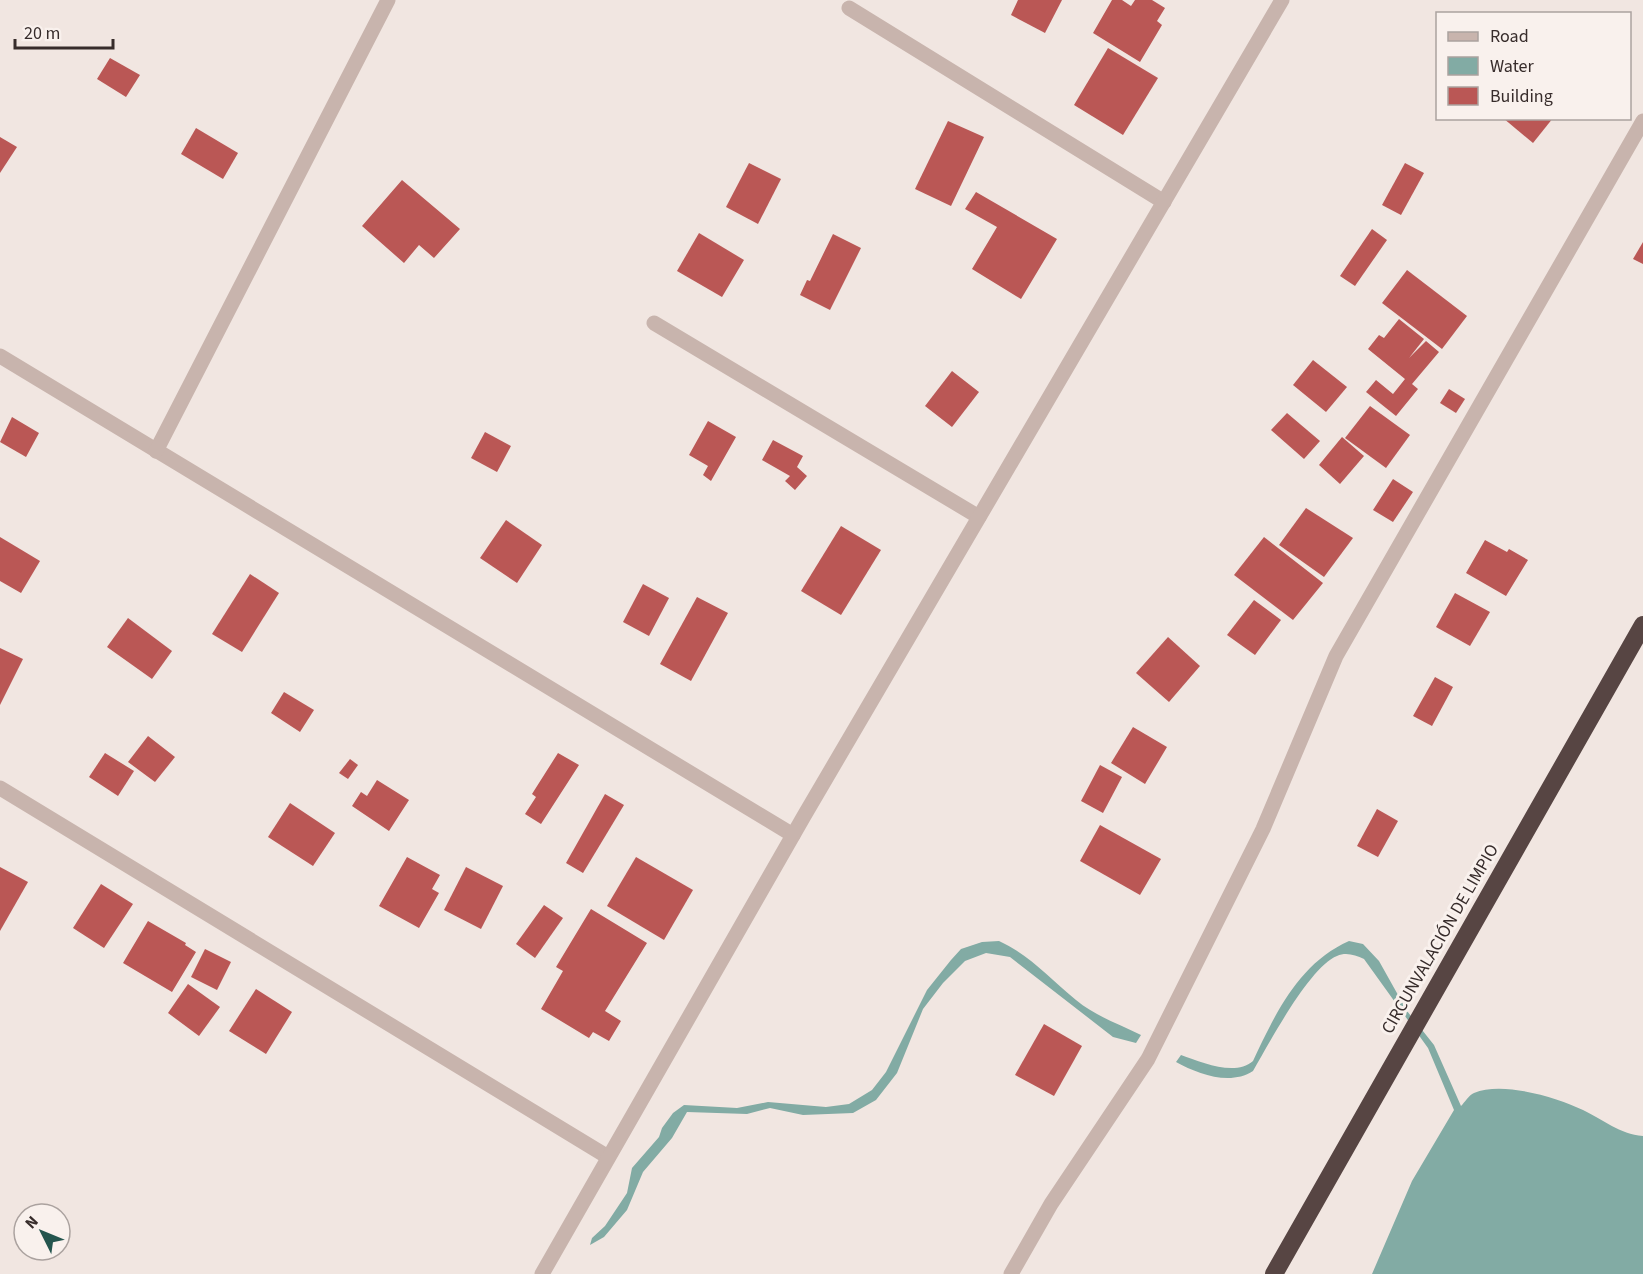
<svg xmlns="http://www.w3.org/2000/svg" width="1643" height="1274" font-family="'Source Sans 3',sans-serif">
	<rect width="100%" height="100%" fill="#f1e6e1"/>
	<g fill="#82aba4">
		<path d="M999,941C1030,955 1050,979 1076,1000C1095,1016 1119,1024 1141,1035L1136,1043L1113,1037L1010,957L986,953L965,961L943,983L923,1009L897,1073L876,1100L853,1113L803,1115L770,1108L747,1114L687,1112L672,1138L643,1172L627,1210L604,1237L590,1245L592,1238L605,1226L627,1193L632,1168L659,1137L662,1128L673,1113L684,1105L737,1108L768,1102L826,1107L849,1104L872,1090L886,1072L927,990L951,960L961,949L982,942Z"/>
		<path d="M1349,941L1363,944L1379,961L1407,1011L1434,1045L1461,1106C1465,1102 1469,1095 1474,1093C1502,1081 1556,1097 1583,1110C1604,1120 1619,1134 1643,1136V1274H1372L1412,1181L1454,1110L1428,1048L1364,959C1355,955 1346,952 1337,956C1310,966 1268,1045 1253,1071C1230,1086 1198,1074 1176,1062L1181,1055C1201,1062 1235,1077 1253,1061C1275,1014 1299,963 1349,941Z"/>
	</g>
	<g fill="#ba5755">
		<path d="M1018,0H1062L1045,33L1011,15Z"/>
		<path d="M1112,0H1122L1131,6L1135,0H1152L1165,8L1157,21L1162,25L1140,62L1093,33Z"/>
		<path d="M1108,48L1158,78L1123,135L1074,105Z"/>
		<path d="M110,58L140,75L126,97L97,79Z"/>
		<path d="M1503,118H1553L1533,143Z"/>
		<path d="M948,121L984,137L951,206L915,189Z"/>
		<path d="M196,128L238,153L223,179L181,154Z"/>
		<path d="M0,137L17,147L0,173Z"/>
		<path d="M749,163L781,179L758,224L726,207Z"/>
		<path d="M1405,163L1424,173L1401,215L1382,205Z"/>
		<path d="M402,180L460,229L434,258L419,245L404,263L362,226Z"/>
		<path d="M976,192L1057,239L1021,299L972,269L997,227L965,209Z"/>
		<path d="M1372,229L1387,240L1355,286L1340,276Z"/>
		<path d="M699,233L744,260L722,297L677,271Z"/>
		<path d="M833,234L861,248L830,310L800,295L807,280L810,281Z"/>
		<path d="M1643,242V264L1633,259Z"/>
		<path d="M1407,270L1467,316L1442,349L1382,303Z"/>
		<path d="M1399,319L1424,339L1409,358L1426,341L1439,352L1412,384L1418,389L1396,416L1366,392L1376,380L1393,394L1405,379L1368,349L1379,335L1384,338Z"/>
		<path d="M1313,360L1347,387L1326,412L1293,385Z"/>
		<path d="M952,371L979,392L952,427L925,406Z"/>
		<path d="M1449,389L1465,399L1456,413L1440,403Z"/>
		<path d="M1370,406L1410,435L1386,468L1345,438Z"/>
		<path d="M1287,413L1320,441L1304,459L1271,430Z"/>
		<path d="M12,417L39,433L26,457L0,442Z"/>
		<path d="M708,421L736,437L711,481L703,475L708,466L689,455Z"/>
		<path d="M485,432L511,446L497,472L471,458Z"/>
		<path d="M1342,437L1364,456L1340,484L1319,465Z"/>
		<path d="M773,440L803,456L797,467L807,476L795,490L785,481L790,476L762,460Z"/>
		<path d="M1393,479L1413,492L1393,522L1373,510Z"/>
		<path d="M1306,508L1353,538L1324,577L1279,545Z"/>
		<path d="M506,520L542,545L517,583L480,558Z"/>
		<path d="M841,526L881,550L841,615L801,591Z"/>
		<path d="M0,537L40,561L21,593L0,581Z"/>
		<path d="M1264,537L1323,583L1293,620L1234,575Z"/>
		<path d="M1485,540L1507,552L1509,549L1528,560L1506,596L1466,573Z"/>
		<path d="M250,574L279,593L242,652L212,634Z"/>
		<path d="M643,584L669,598L649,636L623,622Z"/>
		<path d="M1455,593L1490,612L1470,646L1436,627Z"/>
		<path d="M697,597L728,613L691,681L660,664Z"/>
		<path d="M1254,600L1281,620L1255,655L1227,635Z"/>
		<path d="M128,618L172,651L152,679L107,647Z"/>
		<path d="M1168,637L1200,666L1169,702L1136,673Z"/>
		<path d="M0,648L23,659L0,705Z"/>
		<path d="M1435,677L1453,687L1432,726L1413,716Z"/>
		<path d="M284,692L314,710L300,732L271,713Z"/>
		<path d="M1133,727L1167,747L1145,784L1111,763Z"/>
		<path d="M148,736L175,757L155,782L128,762Z"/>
		<path d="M105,753L134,771L118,796L89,777Z"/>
		<path d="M558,753L579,765L541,824L525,814L536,797L532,794Z"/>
		<path d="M350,759L358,765L348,779L339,773Z"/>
		<path d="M1100,765L1122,777L1103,813L1081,801Z"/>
		<path d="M377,780L409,800L389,831L352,806L361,792L367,796Z"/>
		<path d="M605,794L624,805L583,873L566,863Z"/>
		<path d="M290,803L335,833L313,866L268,837Z"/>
		<path d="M1377,809L1398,821L1378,857L1357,846Z"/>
		<path d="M1100,825L1161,859L1140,895L1080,861Z"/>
		<path d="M407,857L440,875L432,889L439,893L419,928L379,906Z"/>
		<path d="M636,857L693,890L664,940L607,906Z"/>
		<path d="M0,867L28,882L0,931Z"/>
		<path d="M466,867L503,886L481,929L444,910Z"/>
		<path d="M101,884L133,904L104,948L73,928Z"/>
		<path d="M544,905L563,918L535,958L516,944Z"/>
		<path d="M591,909L647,943L605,1011L621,1021L609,1041L593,1032L589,1038L541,1009L563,971L556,967Z"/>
		<path d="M148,921L186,943L185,945L196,952L172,992L123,963Z"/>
		<path d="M205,949L231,962L217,990L191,977Z"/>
		<path d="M188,984L220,1007L199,1036L168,1013Z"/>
		<path d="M256,989L292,1012L266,1054L229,1031Z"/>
		<path d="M1044,1024L1082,1046L1054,1096L1015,1075Z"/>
	</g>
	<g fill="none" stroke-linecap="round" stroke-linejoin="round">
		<g stroke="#c8b4ad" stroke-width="15">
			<path d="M849,8L1164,202"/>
			<path d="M654,323L979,517"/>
			<path d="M0,356L793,835"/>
			<path d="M156,451L388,0"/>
			<path d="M0,788L608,1157"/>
			<path d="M542,1274L804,816L1282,0"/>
			<path d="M1011,1274L1051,1204L1148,1059L1263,829L1336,656L1643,121"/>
		</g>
		<path stroke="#574543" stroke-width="18" d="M1274,1274L1643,625"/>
	</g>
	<g text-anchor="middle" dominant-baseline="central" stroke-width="6" stroke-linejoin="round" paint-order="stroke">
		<g font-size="18" fill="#372c2b" stroke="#f9f1ed">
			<text transform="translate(1440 939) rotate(-60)">CIRCUNVALACIÓN DE LIMPIO</text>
		</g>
	</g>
	<rect x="1436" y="12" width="195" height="108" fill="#f9f1ed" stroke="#aba29f" stroke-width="1.5"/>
	<rect x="1448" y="32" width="30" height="9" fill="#c8b4ad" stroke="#aba29f" stroke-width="1.5"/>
	<text x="1490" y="42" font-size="18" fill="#372c2b">Road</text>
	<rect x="1448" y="57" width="30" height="18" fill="#82aba4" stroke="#aba29f" stroke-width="1.5"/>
	<text x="1490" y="72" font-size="18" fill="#372c2b">Water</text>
	<rect x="1448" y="87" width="30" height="18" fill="#ba5755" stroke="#aba29f" stroke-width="1.5"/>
	<text x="1490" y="102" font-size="18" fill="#372c2b">Building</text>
	<g transform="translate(42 1232) rotate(313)"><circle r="28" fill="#f9f1ed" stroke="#aba29f" stroke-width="1.5"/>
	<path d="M0-4.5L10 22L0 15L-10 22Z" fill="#24554e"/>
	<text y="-9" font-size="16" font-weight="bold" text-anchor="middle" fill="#372c2b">N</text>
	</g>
	<path d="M15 39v9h98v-9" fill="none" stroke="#372c2b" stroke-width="3"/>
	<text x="24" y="39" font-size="18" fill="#372c2b" stroke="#f9f1ed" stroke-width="4.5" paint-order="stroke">20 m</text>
</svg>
